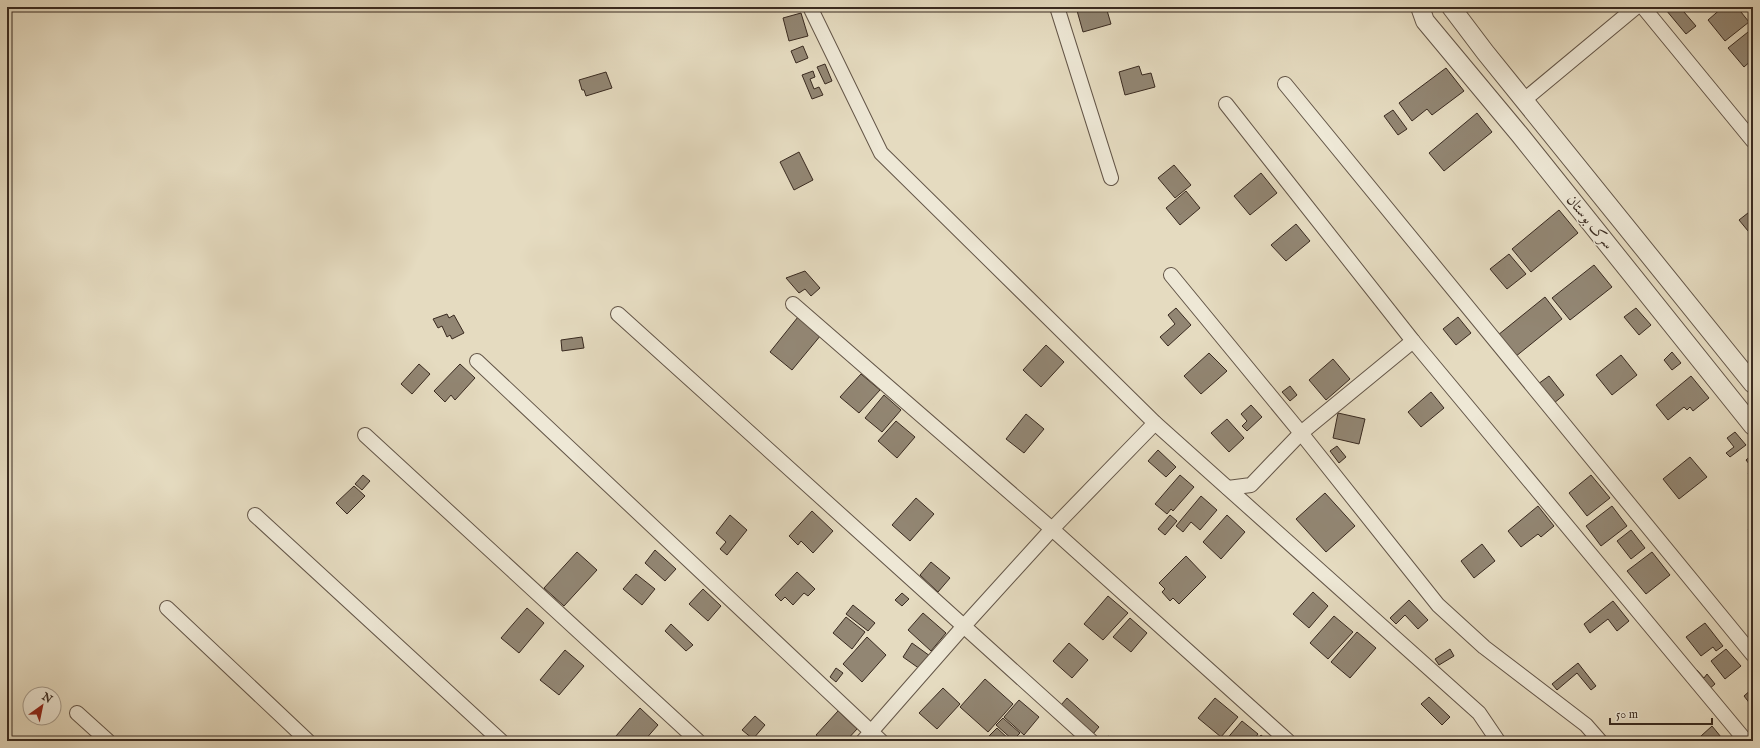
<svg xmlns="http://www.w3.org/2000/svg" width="1760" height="748" font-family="'IM FELL English',Amiri,serif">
	<rect width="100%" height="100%" fill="#e5dbc0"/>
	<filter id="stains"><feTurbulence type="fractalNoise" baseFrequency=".005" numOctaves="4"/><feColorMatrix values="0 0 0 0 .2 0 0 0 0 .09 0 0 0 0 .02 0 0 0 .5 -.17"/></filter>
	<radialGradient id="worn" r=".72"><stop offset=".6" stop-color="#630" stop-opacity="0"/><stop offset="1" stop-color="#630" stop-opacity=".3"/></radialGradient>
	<g fill="#928673" stroke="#392a20">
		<path d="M1076,7H1106L1111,24L1083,32Z"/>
		<path d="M1669,7H1690L1684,12L1696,26L1686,34L1666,10Z"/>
		<path d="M1723,7H1737L1749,22L1725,41L1708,20Z"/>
		<path d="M801,13L808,36L789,41L783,18Z"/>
		<path d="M1753,28V59L1744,67L1728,48Z"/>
		<path d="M803,46L808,58L796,63L791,51Z"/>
		<path d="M825,64L832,81L825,84L817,67Z"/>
		<path d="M1139,66L1142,75L1151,73L1155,87L1125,95L1119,72Z"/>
		<path d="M1446,68L1464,91L1432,115L1427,109L1412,121L1399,103Z"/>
		<path d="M813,71L815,77L810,79L814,89L819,87L823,95L812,99L802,75Z"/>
		<path d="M606,72L612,88L586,96L584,90H582L579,80Z"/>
		<path d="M1393,110L1407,129L1398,135L1384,116Z"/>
		<path d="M1477,113L1492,132L1444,171L1429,153Z"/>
		<path d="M799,152L813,180L794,190L780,162Z"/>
		<path d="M1174,165L1191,185L1175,198L1158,178Z"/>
		<path d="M1261,173L1277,193L1250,215L1234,196Z"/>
		<path d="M1186,191L1200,208L1180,225L1166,208Z"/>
		<path d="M1753,209V237L1739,220Z"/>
		<path d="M1559,210L1578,233L1531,272L1512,249Z"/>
		<path d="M1296,224L1310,241L1286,261L1271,245Z"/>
		<path d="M1509,254L1526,274L1507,289L1490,269Z"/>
		<path d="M1594,265L1612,287L1570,320L1552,298Z"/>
		<path d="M805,271L820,288L811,296L805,289L799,293L786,278Z"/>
		<path d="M1545,297L1562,319L1515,357L1498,335Z"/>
		<path d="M1176,308L1191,325L1168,346L1160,337L1175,324L1168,315Z"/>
		<path d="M1636,308L1651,325L1639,335L1624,317Z"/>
		<path d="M447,314L449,318L454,315L464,333L452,339L450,335L447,337L442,326L438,328L433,319Z"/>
		<path d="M798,317L821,335L792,370L770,352Z"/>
		<path d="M1458,317L1471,333L1456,345L1443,329Z"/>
		<path d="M582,337L584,348L562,351L561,340Z"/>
		<path d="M1046,345L1064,362L1041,387L1023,370Z"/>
		<path d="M1672,352L1681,363L1672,370L1664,360Z"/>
		<path d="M1209,353L1227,371L1201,394L1184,376Z"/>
		<path d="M1621,355L1637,375L1612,395L1596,375Z"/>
		<path d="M1333,359L1350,379L1326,400L1309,380Z"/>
		<path d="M419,364L430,374L412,394L401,384Z"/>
		<path d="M460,364L475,378L455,400L451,395L445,402L434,391Z"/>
		<path d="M861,374L880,390L859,413L840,397Z"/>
		<path d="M1549,376L1564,395L1554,403L1538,384Z"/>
		<path d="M1691,376L1709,398L1693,411L1690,407L1687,410L1684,407L1668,420L1656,405Z"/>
		<path d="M1290,386L1297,395L1290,401L1282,392Z"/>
		<path d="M1431,392L1444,408L1421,427L1408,412Z"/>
		<path d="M884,395L901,410L882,432L865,418Z"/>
		<path d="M1251,405L1262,417L1247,431L1242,426L1247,421L1241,414Z"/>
		<path d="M1338,413L1365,419L1359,444L1333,438Z"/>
		<path d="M1026,414L1044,429L1024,453L1006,439Z"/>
		<path d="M1227,419L1244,438L1229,452L1211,433Z"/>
		<path d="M896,421L915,437L897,458L878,441Z"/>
		<path d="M1735,432L1746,445L1730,457L1726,453L1734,447L1727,438Z"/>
		<path d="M1337,446L1346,457L1339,463L1330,451Z"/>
		<path d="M1158,450L1176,467L1166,477L1148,461Z"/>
		<path d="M1753,454V469L1746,460Z"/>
		<path d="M1690,457L1707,477L1679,499L1663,479Z"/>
		<path d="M1753,469V479L1748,473Z"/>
		<path d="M363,475L370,481L362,490L355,484Z"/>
		<path d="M1180,475L1194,487L1173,511L1171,509L1167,514L1155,504Z"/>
		<path d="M1591,475L1610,498L1587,516L1569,493Z"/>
		<path d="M354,486L365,496L347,514L336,503Z"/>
		<path d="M1325,493L1355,526L1326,552L1296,519Z"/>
		<path d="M1201,496L1217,510L1200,530L1191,522L1183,532L1176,526Z"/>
		<path d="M916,498L934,514L910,541L892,525Z"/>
		<path d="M1538,506L1554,526L1541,537L1538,534L1521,547L1508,531Z"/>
		<path d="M1612,506L1627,526L1601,546L1586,526Z"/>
		<path d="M812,511L833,531L813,553L801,541L798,545L789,536Z"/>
		<path d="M730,515L747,530L727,555L720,549L726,542L716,533Z"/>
		<path d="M1170,515L1177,521L1165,535L1158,529Z"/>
		<path d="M1227,515L1245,532L1221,559L1203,542Z"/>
		<path d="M1753,525V535L1748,529Z"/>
		<path d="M1631,530L1645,548L1631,559L1617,541Z"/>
		<path d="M1482,544L1495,561L1474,578L1461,561Z"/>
		<path d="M655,550L676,569L665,581L645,563Z"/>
		<path d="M577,552L597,570L564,606L544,588Z"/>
		<path d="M1652,552L1670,575L1646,594L1627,571Z"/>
		<path d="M1186,556L1206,577L1179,604L1173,598L1170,601L1162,592L1165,589L1159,583Z"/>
		<path d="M931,562L950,578L938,592L920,575Z"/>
		<path d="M797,572L815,589L808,596L804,593L793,605L785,597L781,601L775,595Z"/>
		<path d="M636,574L655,589L642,605L623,589Z"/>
		<path d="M703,589L721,606L708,621L689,604Z"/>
		<path d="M1313,592L1328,606L1309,628L1293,614Z"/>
		<path d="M902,593L909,599L902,606L895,600Z"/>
		<path d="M1108,596L1128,613L1103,640L1084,624Z"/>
		<path d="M1409,600L1428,620L1418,629L1405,615L1396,624L1390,618Z"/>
		<path d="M1613,601L1629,621L1617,631L1608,619L1590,633L1584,624Z"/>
		<path d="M853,605L875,623L868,631L846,614Z"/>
		<path d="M527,608L544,623L519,653L501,638Z"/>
		<path d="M923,613L946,633L931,651L908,630Z"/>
		<path d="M1334,616L1353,632L1328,659L1310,643Z"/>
		<path d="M846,617L865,632L852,649L833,633Z"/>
		<path d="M1130,618L1147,633L1131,652L1113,637Z"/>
		<path d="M1705,623L1723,646L1716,651L1713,647L1701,656L1686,637Z"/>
		<path d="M671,624L693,645L686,651L665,631Z"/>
		<path d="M1357,632L1376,648L1350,678L1331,662Z"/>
		<path d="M867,637L886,655L862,682L843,664Z"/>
		<path d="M912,643L930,656L920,669L903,657Z"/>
		<path d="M1069,643L1088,660L1072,678L1053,661Z"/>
		<path d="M1450,649L1454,656L1439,665L1435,659Z"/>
		<path d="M1726,649L1741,666L1725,679L1711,661Z"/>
		<path d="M565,650L584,666L559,695L540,680Z"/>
		<path d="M1578,663L1596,686L1591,690L1577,673L1557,690L1552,684Z"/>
		<path d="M836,668L843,673L836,682L830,677Z"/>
		<path d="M1697,670L1704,678L1707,674L1715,684L1708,690L1694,672Z"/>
		<path d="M985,679L1013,704L988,732L960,707Z"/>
		<path d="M943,688L960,704L937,729L919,713Z"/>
		<path d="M1753,688V703L1751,705L1744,696Z"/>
		<path d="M1429,697L1450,717L1442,725L1421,704Z"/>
		<path d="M1067,698L1099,727L1093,734L1061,705Z"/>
		<path d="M1215,698L1238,717L1221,737L1198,718Z"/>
		<path d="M1019,700L1039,717L1024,735L1004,717Z"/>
		<path d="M640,708L658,725L644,741H631L628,739L626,741H622L616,736Z"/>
		<path d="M838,711L857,729L846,741H823L816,735Z"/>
		<path d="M755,716L765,725L753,739L742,730Z"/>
		<path d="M1003,718L1020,733L1013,740L996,725Z"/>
		<path d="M1242,721L1258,734L1253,741H1225Z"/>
		<path d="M1712,726L1721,737L1717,741H1705L1701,736Z"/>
		<path d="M997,728L1011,741L985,740Z"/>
		<path d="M1261,735L1268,741H1256Z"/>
		<path d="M1108,736L1115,741H1105Z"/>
		<path d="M1473,736L1478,741H1468Z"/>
	</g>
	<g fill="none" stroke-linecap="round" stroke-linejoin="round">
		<defs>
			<g id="minor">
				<path d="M810,7L881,153L1155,423L1479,713L1498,741"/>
				<path d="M1057,7L1111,178"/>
				<path d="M1643,7L1753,141"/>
				<path d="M1285,84L1753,655"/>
				<path d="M1524,100L1636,7"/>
				<path d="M1226,104L1413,341L1746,741"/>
				<path d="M1171,275L1301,433L1438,605L1484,647L1586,725L1600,741"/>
				<path d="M793,304L1052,529L1288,741"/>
				<path d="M618,314L1091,741"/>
				<path d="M477,361L881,741"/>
				<path d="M365,435L698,741"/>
				<path d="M1228,488L1251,485L1301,433L1413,341"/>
				<path d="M255,515L501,741"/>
				<path d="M167,608L308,741"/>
				<path d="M77,713L108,741"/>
				<path d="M863,741L963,627L1052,529L1155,423"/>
			</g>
			<g id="tertiary">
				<path d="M1420,7L1425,21L1520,135L1753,426"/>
				<path d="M1451,7L1485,52L1753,384"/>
			</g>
		</defs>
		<use href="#minor" stroke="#645648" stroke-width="16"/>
		<use href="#tertiary" stroke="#645648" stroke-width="20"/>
		<use href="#minor" stroke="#eee8d6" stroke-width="14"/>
		<use href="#tertiary" stroke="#eee8d6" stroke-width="18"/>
	</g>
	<g text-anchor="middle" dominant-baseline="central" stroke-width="3" stroke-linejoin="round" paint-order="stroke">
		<g font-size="15" fill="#392a20" stroke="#eee8d6">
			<text transform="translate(1590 222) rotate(51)">سرک بوستان</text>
		</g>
	</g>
	<rect width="1760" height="748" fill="none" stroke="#e5dbc0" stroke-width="24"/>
	<rect x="8" y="8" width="1744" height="732" fill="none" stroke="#392a20" stroke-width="2"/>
	<rect x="12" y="12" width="1736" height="724" fill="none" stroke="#392a20"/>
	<g transform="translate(42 706) rotate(33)"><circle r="19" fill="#eee8d6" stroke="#a69c8d"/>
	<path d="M0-3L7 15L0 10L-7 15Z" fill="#8f2418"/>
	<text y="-6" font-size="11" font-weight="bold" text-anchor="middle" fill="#392a20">N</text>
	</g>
	<path d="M1610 718v6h102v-6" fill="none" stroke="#392a20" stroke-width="2"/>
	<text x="1616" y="718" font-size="12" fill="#392a20" stroke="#eee8d6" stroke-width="3" paint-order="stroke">50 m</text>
	<rect width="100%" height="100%" filter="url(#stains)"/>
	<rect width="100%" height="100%" fill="url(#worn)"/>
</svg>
